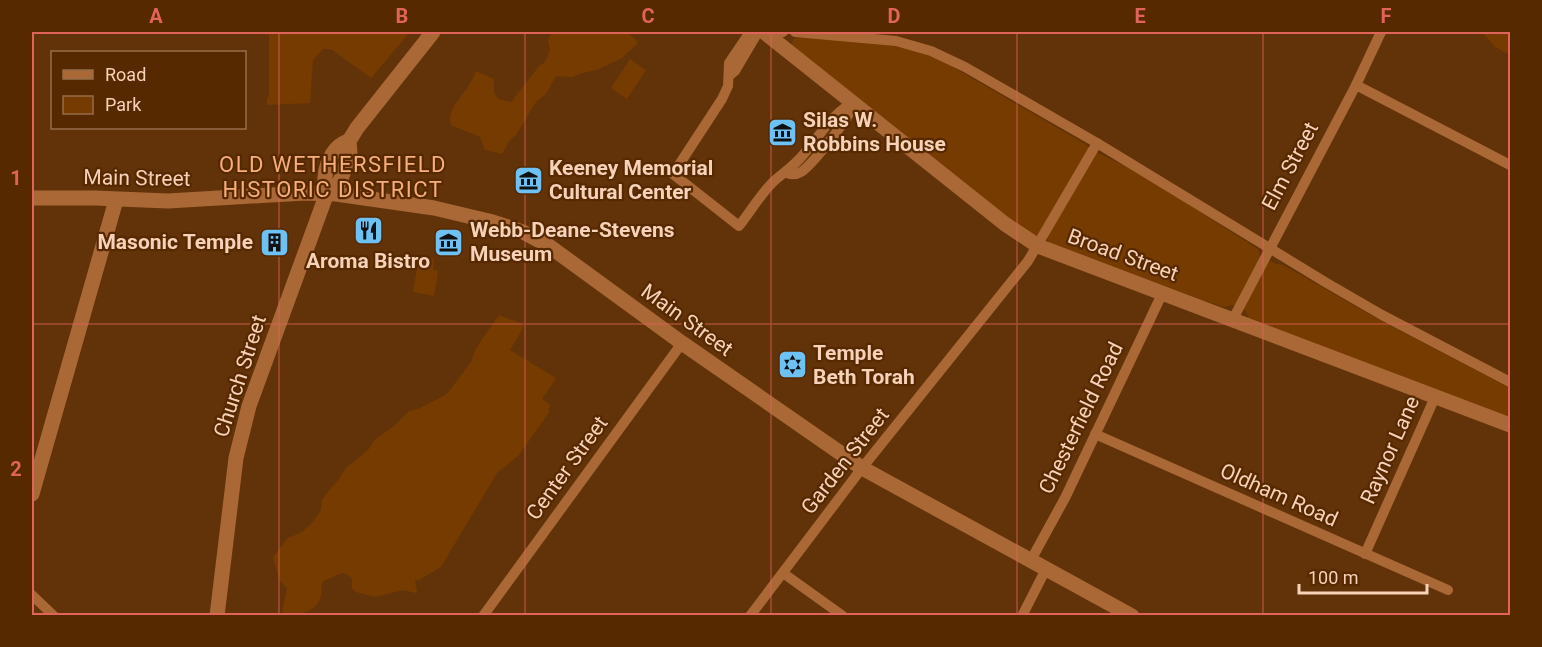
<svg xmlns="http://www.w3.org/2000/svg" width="1542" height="647" font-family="Roboto,sans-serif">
	<rect width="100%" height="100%" fill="#623309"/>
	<g fill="#763b01">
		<path d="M269,32H410L371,78L331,49H323L313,60L310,103L267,105V97H269Z"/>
		<path d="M552,32H627L637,41V44L622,58L597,70L582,73L572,77L556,76L546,94L536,102L516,135L510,140L502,154L485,150L480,137L451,125C446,110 462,97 469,85C472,81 474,75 476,71L494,79V92L498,99L510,102L512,101L539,66L545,62L550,50L548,40Z"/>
		<path d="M1482,32H1510V55L1495,47Z"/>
		<path d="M799,37L854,40L905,48L939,59L1085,144C1089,150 1120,163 1129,168C1173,193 1215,222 1258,249L1260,255L1276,264L1283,265L1387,324L1510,388V418L1249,318L1245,310L1232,305L1224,307L1200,299L1049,243L1047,237L1034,235L1021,228L792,45L793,39Z"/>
		<path d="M630,59L646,70L627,99L611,88Z"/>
		<path d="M419,256L434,259L433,270L438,271L434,296L413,292Z"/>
		<path d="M499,315L520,323L524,326L510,350L556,378L542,399L551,405L548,410L550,411L519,455L497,473L441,567L419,580L415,579L417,592L416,593L403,590L375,597L356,592L352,589V579C344,570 340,573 331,578C327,580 325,579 323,582C320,586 322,592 321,596C317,612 296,618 282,612L287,588L280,581L273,557L288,538L302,532L313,522L321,510L322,500L331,488L338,481L346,468L369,449L374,440L394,426L409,411L418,409L447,394L471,362L476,348Z"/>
	</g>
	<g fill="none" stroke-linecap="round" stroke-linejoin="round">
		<g stroke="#aa6836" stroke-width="10">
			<path d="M750,32L729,63L728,86L722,99L673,174L739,226C750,212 760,195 773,182C783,173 794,166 803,155C815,142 837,107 854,103"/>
			<path d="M795,32L896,41L931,51L965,67L1097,143L1325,282L1382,315L1510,382"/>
			<path d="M771,36L783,32"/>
			<path d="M729,76L735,71L758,32"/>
			<path d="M1356,85L1510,165"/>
			<path d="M787,173C792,175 796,175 801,172C812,165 852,115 854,103"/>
			<path d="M1233,319L1356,85L1381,32"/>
			<path d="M1095,434L1448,590"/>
			<path d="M1365,554L1436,395"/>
			<path d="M1031,560L1065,498L1163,292"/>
			<path d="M783,573L843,616"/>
			<path d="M32,595L54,616"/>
			<path d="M483,616L682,343"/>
			<path d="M750,616L862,468L1028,261L1097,143"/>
			<path d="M1022,616L1046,569"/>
		</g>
		<g stroke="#aa6836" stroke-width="15">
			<path d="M764,32L1005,224L1038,246L1510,425"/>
			<path d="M327,193L336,187L341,179L350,153L349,141L357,128L433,32"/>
			<path d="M327,193C321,175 329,147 349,141"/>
			<path d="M32,198H95L168,201L305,193L336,194L434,208L493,222L523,232L549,246L682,343L862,468L1132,616"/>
			<path d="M32,494L116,200"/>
			<path d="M217,616L236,458L249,406L327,193"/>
		</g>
	</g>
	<path fill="none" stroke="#e1645b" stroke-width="1.5" stroke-opacity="0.55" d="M279,32V616M525,32V616M771,32V616M1017,32V616M1263,32V616M32,324H1510"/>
	<defs>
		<symbol id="museum-square" viewBox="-11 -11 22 22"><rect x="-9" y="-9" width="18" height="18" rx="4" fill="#6ec2f3" stroke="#572900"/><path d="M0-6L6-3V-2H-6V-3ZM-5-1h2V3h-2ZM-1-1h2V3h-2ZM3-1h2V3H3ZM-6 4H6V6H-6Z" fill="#111"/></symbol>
		<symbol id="restaurant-square" viewBox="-11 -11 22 22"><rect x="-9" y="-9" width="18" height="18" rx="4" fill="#6ec2f3" stroke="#572900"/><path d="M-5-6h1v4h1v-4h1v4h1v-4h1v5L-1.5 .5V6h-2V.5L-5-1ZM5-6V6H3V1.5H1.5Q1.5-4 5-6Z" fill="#111"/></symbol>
		<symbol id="building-square" viewBox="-11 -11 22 22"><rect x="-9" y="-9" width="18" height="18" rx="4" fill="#6ec2f3" stroke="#572900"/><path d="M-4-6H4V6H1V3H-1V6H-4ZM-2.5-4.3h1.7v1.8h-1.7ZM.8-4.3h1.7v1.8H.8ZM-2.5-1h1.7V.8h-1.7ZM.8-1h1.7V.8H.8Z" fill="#111"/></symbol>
		<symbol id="synagogue-square" viewBox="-11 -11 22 22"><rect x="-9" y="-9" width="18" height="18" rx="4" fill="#6ec2f3" stroke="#572900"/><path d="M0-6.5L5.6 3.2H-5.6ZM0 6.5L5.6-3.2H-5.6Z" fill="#111"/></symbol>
	</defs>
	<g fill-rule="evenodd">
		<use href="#museum-square" x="766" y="116" width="33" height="33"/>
		<use href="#museum-square" x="512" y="164" width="33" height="33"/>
		<use href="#restaurant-square" x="352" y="214" width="33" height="33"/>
		<use href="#building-square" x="258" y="226" width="33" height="33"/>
		<use href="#museum-square" x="432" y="226" width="33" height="33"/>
		<use href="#synagogue-square" x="776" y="348" width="33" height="33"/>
	</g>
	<g text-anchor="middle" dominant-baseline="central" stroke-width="4.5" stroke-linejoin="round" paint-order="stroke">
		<g font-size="21" font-weight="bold" fill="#f6d2b9" stroke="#572900" text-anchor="start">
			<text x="803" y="120">Silas W.<tspan x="803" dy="24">Robbins House</tspan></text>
			<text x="549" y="168">Keeney Memorial<tspan x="549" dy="24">Cultural Center</tspan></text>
			<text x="470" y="230">Webb-Deane-Stevens<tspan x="470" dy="24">Museum</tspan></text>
			<text x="253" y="242" text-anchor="end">Masonic Temple</text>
			<text x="368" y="261" text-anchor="middle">Aroma Bistro</text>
			<text x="813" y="353">Temple<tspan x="813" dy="24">Beth Torah</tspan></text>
		</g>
		<g font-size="21" fill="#f6d2b9" stroke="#572900">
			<text transform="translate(1290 166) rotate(-62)">Elm Street</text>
			<text transform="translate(137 178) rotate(1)">Main Street</text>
			<text transform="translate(1123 255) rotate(20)">Broad Street</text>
			<text transform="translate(687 320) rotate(36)">Main Street</text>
			<text transform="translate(240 376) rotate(-72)">Church Street</text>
			<text transform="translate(1081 418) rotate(-64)">Chesterfield Road</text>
			<text transform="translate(1390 450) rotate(-66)">Raynor Lane</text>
			<text transform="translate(845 461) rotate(-52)">Garden Street</text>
			<text transform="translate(567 468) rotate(-54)">Center Street</text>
			<text transform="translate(1279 495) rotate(24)">Oldham Road</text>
		</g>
		<g font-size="22" letter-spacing="1.5" fill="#f6af7c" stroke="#572900">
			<text x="333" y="164">OLD WETHERSFIELD<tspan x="333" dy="25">HISTORIC DISTRICT</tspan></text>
		</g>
	</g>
	<rect width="1542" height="647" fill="none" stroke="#572900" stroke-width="66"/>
	<rect x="51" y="51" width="195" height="78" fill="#572900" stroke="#976d4a" stroke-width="1.5"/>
	<rect x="63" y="70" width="30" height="9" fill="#aa6836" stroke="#976d4a" stroke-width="1.5"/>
	<text x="105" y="81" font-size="18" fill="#f6d2b9">Road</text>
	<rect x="63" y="96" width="30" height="18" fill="#763b01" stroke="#976d4a" stroke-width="1.5"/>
	<text x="105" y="111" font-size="18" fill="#f6d2b9">Park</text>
	<path d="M1299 584v9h128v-9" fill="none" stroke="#f6d2b9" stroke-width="3"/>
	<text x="1308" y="584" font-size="18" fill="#f6d2b9" stroke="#572900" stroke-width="4.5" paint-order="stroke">100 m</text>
	<rect x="33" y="33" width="1476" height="581" fill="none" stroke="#e1645b" stroke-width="2"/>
	<g font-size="20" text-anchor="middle" font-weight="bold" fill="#e1645b">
		<text x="156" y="23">A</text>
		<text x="402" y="23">B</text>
		<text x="648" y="23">C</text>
		<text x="894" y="23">D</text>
		<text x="1140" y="23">E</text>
		<text x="1386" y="23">F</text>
		<text x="16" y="185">1</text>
		<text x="16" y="476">2</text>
	</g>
</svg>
